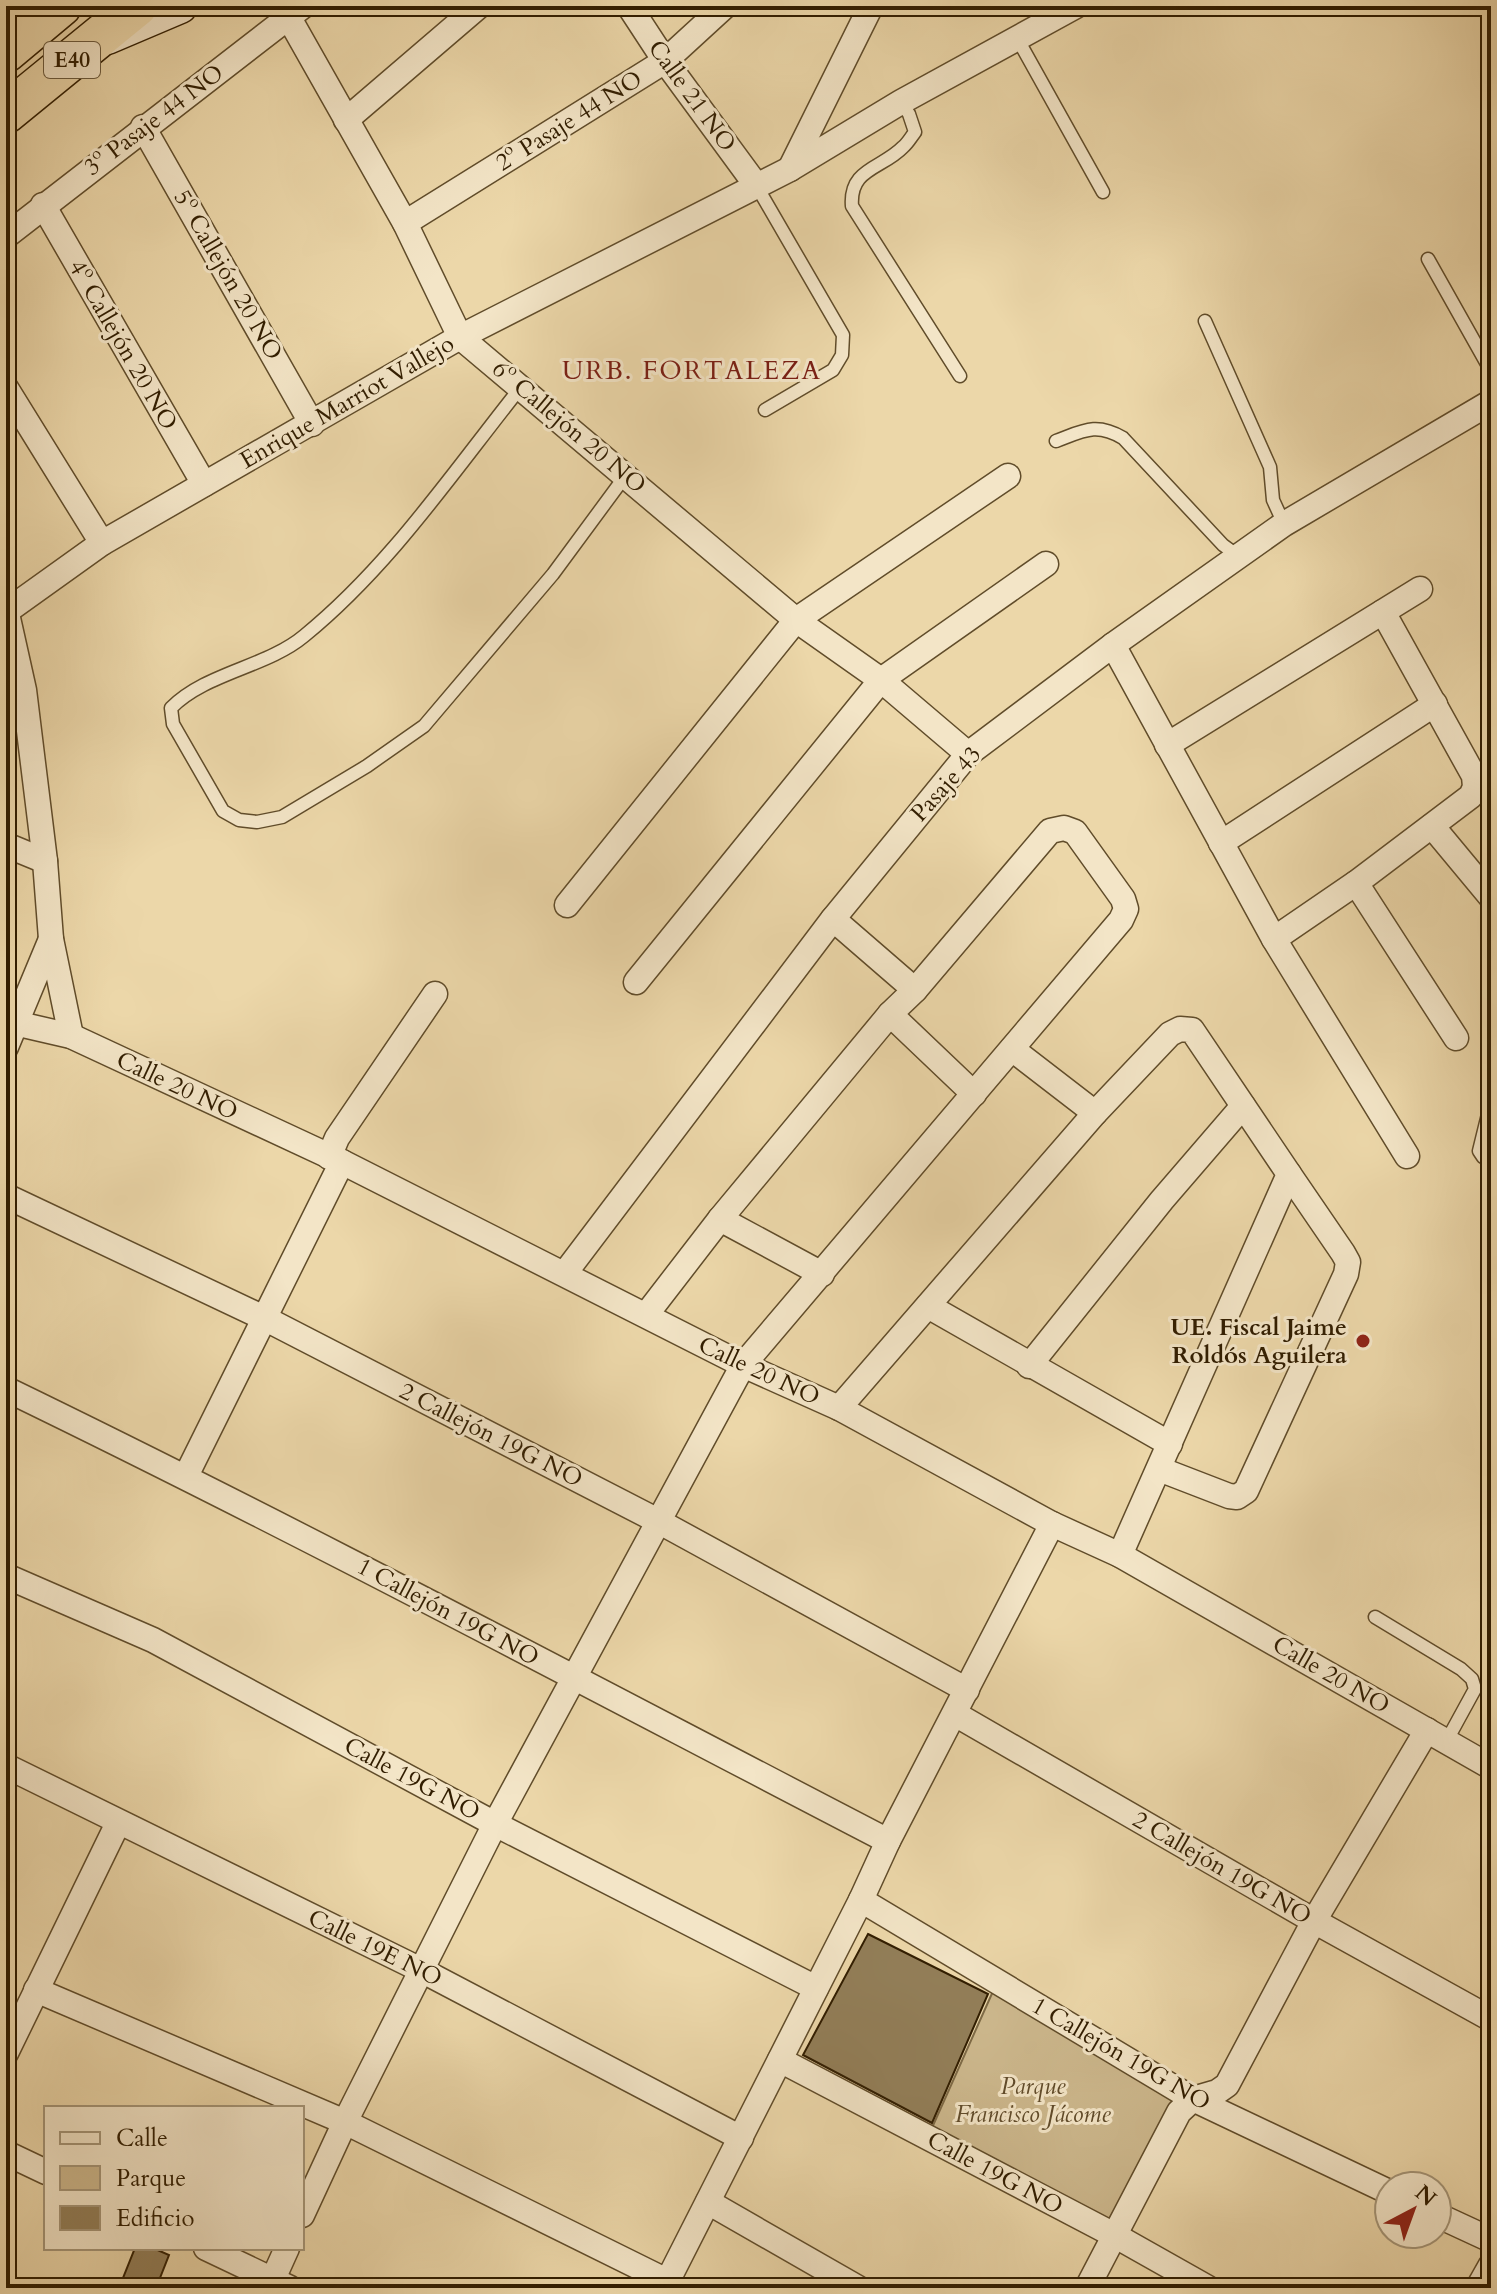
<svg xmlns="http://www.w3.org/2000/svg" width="1497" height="2294" font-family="Cardo,serif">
	<rect width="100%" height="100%" fill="#ecd7a9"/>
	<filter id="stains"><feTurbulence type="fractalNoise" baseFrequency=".0025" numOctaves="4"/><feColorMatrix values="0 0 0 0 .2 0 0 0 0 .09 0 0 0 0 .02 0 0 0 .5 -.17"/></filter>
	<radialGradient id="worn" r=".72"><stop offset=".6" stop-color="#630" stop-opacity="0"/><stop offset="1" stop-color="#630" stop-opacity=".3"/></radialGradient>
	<path fill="#ccb78c" stroke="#7e6a46" stroke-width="2" d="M994,1989L1180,2098L1110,2224L931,2130Z"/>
	<g fill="#927e58" stroke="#311d00" stroke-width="2">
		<path d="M868,1934L988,1994L932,2123L803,2055Z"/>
		<path d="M135,2248H153L169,2255L156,2288H119Z"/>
	</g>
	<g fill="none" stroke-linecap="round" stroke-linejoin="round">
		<defs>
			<g id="service">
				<path d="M1017,38L1103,192"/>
				<path d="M901,102L909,114L915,132C911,137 908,143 903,147C882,169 849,168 852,206L960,376"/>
				<path d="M756,185L843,335L842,355L833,370L765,410"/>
				<path d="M1428,259L1491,371"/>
				<path d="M1205,321L1270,467L1273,500L1284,524"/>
				<path d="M521,387C453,472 390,566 304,636C267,667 205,673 171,708L173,724L223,811L239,820L257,822L282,817L367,766L424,726L553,574L626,475"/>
				<path d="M1056,441C1083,431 1096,422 1123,438L1223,545L1238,556"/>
				<path d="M1491,1102L1479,1151L1483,1157L1491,1161"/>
				<path d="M1375,1617L1461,1669L1472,1679L1475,1689L1446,1742"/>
			</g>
			<g id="minor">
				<path d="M285,6L289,18L405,223L460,337L796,620L881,680L968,754"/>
				<path d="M629,6L665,61L756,185"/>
				<path d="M346,120L479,6"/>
				<path d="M143,127L312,424"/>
				<path d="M790,169L871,6"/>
				<path d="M43,205L204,484"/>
				<path d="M405,223L665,61L725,6"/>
				<path d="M6,236L303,6"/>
				<path d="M6,388L102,543"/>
				<path d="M6,609L24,690L45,861L51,939L71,1036"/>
				<path d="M7,611L102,543L460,337L790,169L901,102L1076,6"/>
				<path d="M1113,645L1274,939L1407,1156"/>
				<path d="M1167,745L1420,589"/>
				<path d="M1432,826L1491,897"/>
				<path d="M1221,843L1435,704"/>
				<path d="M6,845L45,861"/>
				<path d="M1356,883L1456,1038"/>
				<path d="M567,905L796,620L1008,476"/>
				<path d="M833,919L915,990"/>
				<path d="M1274,939L1356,883L1471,796L1475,787L1474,776L1383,612"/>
				<path d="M636,982L881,680L1046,564"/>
				<path d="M890,1014L974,1094"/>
				<path d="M6,1021L71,1036L342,1162L743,1365L839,1408L1052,1524L1120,1555L1491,1767"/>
				<path d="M6,1047L51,939"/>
				<path d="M1012,1049L1095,1113"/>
				<path d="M329,1157L337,1138L435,994"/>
				<path d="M6,1196L264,1318L658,1521L967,1690"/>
				<path d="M720,1219L822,1274"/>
				<path d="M565,1273L833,919L968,754L1113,645L1284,524L1491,402"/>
				<path d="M928,1306L1170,1444"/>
				<path d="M1029,1366L1162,1200L1243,1106"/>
				<path d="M6,1389C303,1533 595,1689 888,1841"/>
				<path d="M839,1408L1095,1113L1170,1034L1180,1029L1192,1030L1289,1174L1120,1555"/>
				<path d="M1159,1469L1229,1496L1237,1497L1246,1491L1346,1274L1348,1262L1343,1253L1289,1174"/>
				<path d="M186,1476L342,1162"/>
				<path d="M6,1576L153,1640L495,1824L816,1988"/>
				<path d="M955,1714L1314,1921L1491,2019"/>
				<path d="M6,1766L421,1970L741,2138"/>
				<path d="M861,1900L1193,2099L1389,2192"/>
				<path d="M36,1990L345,2122L667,2281"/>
				<path d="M6,2053L118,1823"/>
				<path d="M780,2060L1114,2235L1208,2288"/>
				<path d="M6,2153L46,2172"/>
				<path d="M708,2202L858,2288"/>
				<path d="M302,2215L345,2122L495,1824L743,1365L1121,920L1126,909L1123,899L1075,832L1064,828L1050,831L915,990L890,1014L720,1219L646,1315"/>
				<path d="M1437,2215L1491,2240"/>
				<path d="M206,2248L290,2288"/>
				<path d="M269,2288L287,2248"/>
				<path d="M664,2288L861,1900L888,1841L1052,1524"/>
				<path d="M1087,2288L1179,2112L1193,2099L1217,2092L1227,2085L1314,1921L1427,1730"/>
				<path d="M1478,2288L1491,2265"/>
			</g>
			<path id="secondary" d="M107,37L180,6"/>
			<g id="trunk">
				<path d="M6,52L61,6"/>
				<path d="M6,113L137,6"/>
			</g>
		</defs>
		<use href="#service" stroke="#604c2a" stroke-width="15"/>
		<use href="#minor" stroke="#604c2a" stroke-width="27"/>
		<use href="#secondary" stroke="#311d00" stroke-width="37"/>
		<use href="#trunk" stroke="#311d00" stroke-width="43"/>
		<use href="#service" stroke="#f3e5c7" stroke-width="12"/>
		<use href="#minor" stroke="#f3e5c7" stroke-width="24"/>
		<use href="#secondary" stroke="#f3e5c7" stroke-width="34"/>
		<use href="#trunk" stroke="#ecd7a9" stroke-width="40"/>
	</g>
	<circle fill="#8f2418" stroke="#f3e5c7" stroke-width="3" cx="1363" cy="1341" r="8"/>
	<g text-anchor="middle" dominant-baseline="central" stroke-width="6" stroke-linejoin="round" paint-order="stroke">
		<rect fill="#f3e5c7" stroke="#6b593c" stroke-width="2" x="44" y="42" width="56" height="36" rx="6"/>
		<g font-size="22" font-weight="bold" fill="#311d00">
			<text x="72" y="60">E40</text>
		</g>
		<g font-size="24" fill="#311d00" stroke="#f3e5c7">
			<text transform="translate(692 96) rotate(54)">Calle 21 NO</text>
			<text transform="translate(154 120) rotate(-37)">3º Pasaje 44 NO</text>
			<text transform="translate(569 121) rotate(-32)">2º Pasaje 44 NO</text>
			<text transform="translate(228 275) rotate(60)">5º Callejón 20 NO</text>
			<text transform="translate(123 345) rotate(60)">4º Callejón 20 NO</text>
			<text transform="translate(347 402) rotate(-30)">Enrique Marriot Vallejo</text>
			<text transform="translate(569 427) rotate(40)">6º Callejón 20 NO</text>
			<text transform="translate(946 784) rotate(-48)">Pasaje 43</text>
			<text transform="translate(177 1086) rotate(25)">Calle 20 NO</text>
			<text transform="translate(759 1371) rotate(25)">Calle 20 NO</text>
			<text transform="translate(491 1435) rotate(27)">2 Callejón 19G NO</text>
			<text transform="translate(448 1612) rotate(28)">1 Callejón 19G NO</text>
			<text transform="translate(1331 1675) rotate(30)">Calle 20 NO</text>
			<text transform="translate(412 1779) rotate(28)">Calle 19G NO</text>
			<text transform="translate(1222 1868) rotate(30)">2 Callejón 19G NO</text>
			<text transform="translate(375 1948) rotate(26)">Calle 19E NO</text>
			<text transform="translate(1121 2054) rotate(30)">1 Callejón 19G NO</text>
			<text transform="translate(995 2173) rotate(28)">Calle 19G NO</text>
		</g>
		<g font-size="24" font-weight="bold" fill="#311d00" stroke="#f3e5c7" text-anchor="end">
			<text x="1347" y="1327">UE. Fiscal Jaime<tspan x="1347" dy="28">Roldós Aguilera</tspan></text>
		</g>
		<g font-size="24" font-style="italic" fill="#604b2a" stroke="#f3e5c7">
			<text x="1033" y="2086">Parque<tspan x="1033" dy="28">Francisco Jácome</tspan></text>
		</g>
		<g font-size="26" letter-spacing="2" fill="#7a1f14" stroke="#f3e5c7">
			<text x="692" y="370">URB. FORTALEZA</text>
		</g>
	</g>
	<rect width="1497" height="2294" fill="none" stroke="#ecd7a9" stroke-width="32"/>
	<rect x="8" y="8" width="1481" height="2278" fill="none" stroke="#311d00" stroke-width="4"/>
	<rect x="16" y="16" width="1465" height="2262" fill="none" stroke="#311d00" stroke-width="2"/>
	<rect x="44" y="2106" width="260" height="144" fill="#f3e5c7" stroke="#a59577" stroke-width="2"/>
	<rect x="60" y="2132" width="40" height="12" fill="#f3e5c7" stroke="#a59577" stroke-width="2"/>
	<text x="116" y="2146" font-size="24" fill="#311d00">Calle</text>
	<rect x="60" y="2166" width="40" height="24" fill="#ccb78c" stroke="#a59577" stroke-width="2"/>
	<text x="116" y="2186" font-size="24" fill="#311d00">Parque</text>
	<rect x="60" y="2206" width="40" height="24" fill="#927e58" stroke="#a59577" stroke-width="2"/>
	<text x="116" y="2226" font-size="24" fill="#311d00">Edificio</text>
	<g transform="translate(1413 2210) rotate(41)"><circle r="38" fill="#f3e5c7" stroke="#a59577" stroke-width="2"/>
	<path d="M0-6L14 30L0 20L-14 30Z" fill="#8f2418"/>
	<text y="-12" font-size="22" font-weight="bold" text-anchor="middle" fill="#311d00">N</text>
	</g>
	<rect width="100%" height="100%" filter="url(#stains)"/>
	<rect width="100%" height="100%" fill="url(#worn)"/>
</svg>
